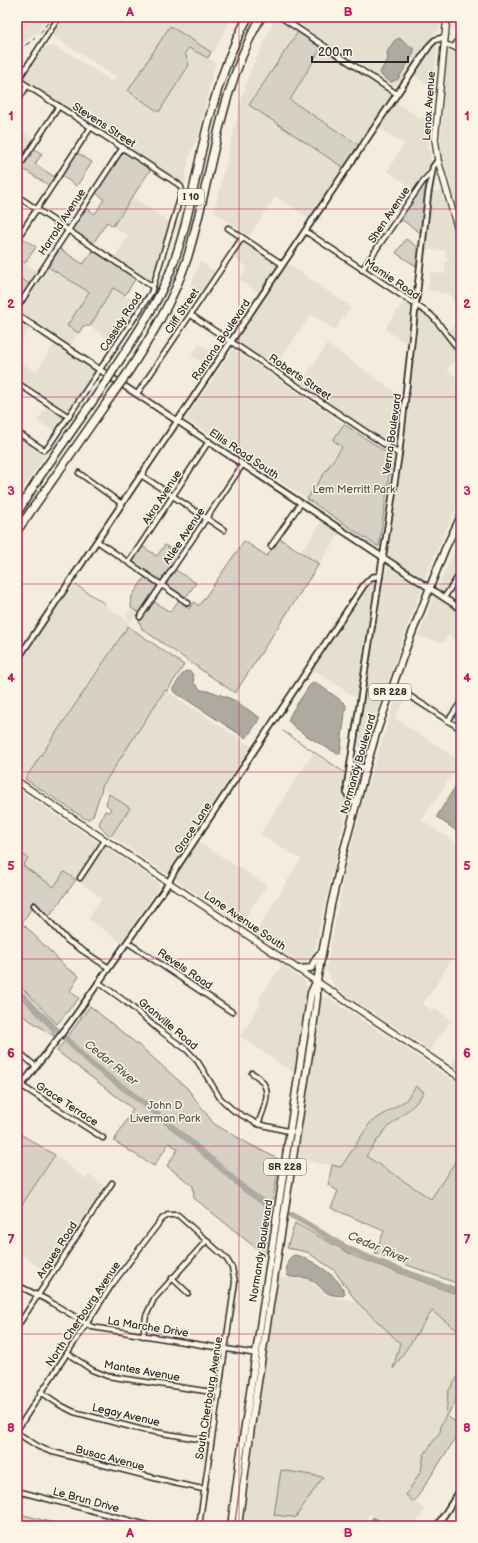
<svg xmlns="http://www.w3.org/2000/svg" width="478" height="1543" font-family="'Balsamiq Sans',sans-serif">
	<rect width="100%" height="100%" fill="#f4edde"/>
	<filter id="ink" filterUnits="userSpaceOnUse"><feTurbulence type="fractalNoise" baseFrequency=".025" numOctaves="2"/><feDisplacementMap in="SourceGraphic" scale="8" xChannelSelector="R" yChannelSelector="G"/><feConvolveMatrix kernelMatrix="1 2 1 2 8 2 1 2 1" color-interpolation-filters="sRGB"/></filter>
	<g filter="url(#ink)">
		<g fill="#e5dfd0">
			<path d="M17,17H48L37,33L17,47Z"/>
			<path d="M63,17H232L213,54L170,27L128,92L159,112L185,53L189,48L215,62L198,139L190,154L184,183H180L25,82L24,78L45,46L54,47L68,53L113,82L116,77L51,35Z"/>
			<path d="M276,17L298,32L249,105L344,168L310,219L276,196L249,236L214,212L241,100L250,72Z"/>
			<path d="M289,17H441L439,31L436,32L397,85L393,86Z"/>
			<path d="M438,43L433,85L424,82L414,75V73L432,47Z"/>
			<path d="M321,48L391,92L393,95L360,146L290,100Z"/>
			<path d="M447,49L461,58V224L440,149Z"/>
			<path d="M396,102L421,119L423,117L430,119L429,148L432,162L415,189L387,171L404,144L379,128Z"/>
			<path d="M20,130L35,140L17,168V135Z"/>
			<path d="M430,191H442L461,259V339L457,344L448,332L461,319L450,294L428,290L430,272L445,274V262L448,261L445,251L424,249Z"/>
			<path d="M132,197L166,220L170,221L171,223L153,282L149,284L113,259L128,236L113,226Z"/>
			<path d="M243,241L277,263L279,266L261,295L239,280L247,267L231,256Z"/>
			<path d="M17,258L39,272L31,285L17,276Z"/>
			<path d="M200,261L217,273L200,298L189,291Z"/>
			<path d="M287,263L351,307L335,330L311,314L274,369L236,343V339Z"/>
			<path d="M45,267L89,292L67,326L79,333L71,345L17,310Z"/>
			<path d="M113,288L141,306L116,344L90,326Z"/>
			<path d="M404,300L411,304L407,344L385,329Z"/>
			<path d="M419,313H424L430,316L437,323L453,346L460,353L447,370L461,380V498L423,581L406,571L388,557L387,552L400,457L417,316Z"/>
			<path d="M17,317L31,327L17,348Z"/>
			<path d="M55,343L94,368L96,371L69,413L66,414L17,381V359L36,372Z"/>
			<path d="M199,344L219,357L210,369L191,355Z"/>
			<path d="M327,344L404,398L397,447L393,448L299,386Z"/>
			<path d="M233,349L344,424L333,440L342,447L307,499L186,419Z"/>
			<path d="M48,405L65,416L66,419L56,433L37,421Z"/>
			<path d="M17,435L47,454L17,497Z"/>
			<path d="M322,521L340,533L319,564L301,552Z"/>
			<path d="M461,534V570L446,592L443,593L437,590Z"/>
			<path d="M388,567L414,583L421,588V591L408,624L365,749L355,745L379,596Z"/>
			<path d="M374,581L377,584L359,700L311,668L365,585Z"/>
			<path d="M74,585L130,622L25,779L17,773V667L69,590Z"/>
			<path d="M434,595L443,599L461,612V637L458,641L449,635L443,643L419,636Z"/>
			<path d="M131,609L137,613L132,621L126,617Z"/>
			<path d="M401,683L406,686L407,690L410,692L394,718L461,761L422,820L461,847V946L423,1004L433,1011L435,1008L451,1020L430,1050L335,987L326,970L346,866L366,790Z"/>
			<path d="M165,690L251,746L167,874L111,836L130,808L101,788Z"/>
			<path d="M313,753L346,775L344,792L348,803L311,965L306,967L255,933L301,859L260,834Z"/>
			<path d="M17,789L101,844L76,880L64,872L54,887L23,866L28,858L17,851V831L20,828L17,826Z"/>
			<path d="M197,841L267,885L241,924L176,880L175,876Z"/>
			<path d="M104,846L159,883V887L137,919L138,924L124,944L88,919L102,898L80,882Z"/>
			<path d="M282,965L304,981L308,988L294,1073L240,1036L261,1003L259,999Z"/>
			<path d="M326,996L461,1085V1153L432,1199L366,1156L385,1130L415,1104L416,1086L406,1100L370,1123L340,1167L297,1159L321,999Z"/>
			<path d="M461,1051V1071L451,1064Z"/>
			<path d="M55,1155L86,1179L89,1175L104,1185L100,1196L49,1274L17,1252V1212Z"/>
			<path d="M279,1277L308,1280L327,1296L356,1301L400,1343L394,1367L432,1311L461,1333V1372L448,1392L446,1416L440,1426L441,1430L424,1455L421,1471L406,1495L425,1510L415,1526H399L370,1514L361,1526H241L248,1469Z"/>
		</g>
		<g fill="#d6d1c4" stroke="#807e78">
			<path d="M170,26L211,52L208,58L189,48L185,53L189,65L159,112L128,91Z"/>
			<path d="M298,32L321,48L290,100L360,146L344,168L249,105Z"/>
			<path d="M33,148L42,154L35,164L56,178L50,186L20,167Z"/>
			<path d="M76,152L92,162L77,186L60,175Z"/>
			<path d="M125,152L151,169L113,226L107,222L92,245L71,232V228L85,207L95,214L104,199L95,192L122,153Z"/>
			<path d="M425,181L427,183L424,200L422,234L399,218Z"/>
			<path d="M20,236L36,247L25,263L17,258V241Z"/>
			<path d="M406,239L421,249L419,268L396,253Z"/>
			<path d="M60,249L83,264L93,251L136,278L125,295L113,288L90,326H83L79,333L67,326L89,292L48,267Z"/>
			<path d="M17,276L31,285L17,305Z"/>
			<path d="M344,424L392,456L379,546H377L307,499L342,447L333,440Z"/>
			<path d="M279,538L319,564L235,693L142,629L139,621L153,601L170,612L179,600L189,609L194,602L199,606L244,541L267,556Z"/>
			<path d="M165,545L179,555L161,581L132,562L142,546L157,556Z"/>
			<path d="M174,569L196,583L186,597L167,585V582Z"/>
			<path d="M145,577L157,586L140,613L131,608L132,596Z"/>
			<path d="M128,626L184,665L167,691L165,690L101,788L102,789L93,816L89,819L84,818L25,779Z"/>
			<path d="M109,794L130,808L111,836L104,831L99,824L105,811L109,812L111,809L106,804Z"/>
			<path d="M17,851L28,858L23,866L54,887L64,872L76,880L49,916L34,901L32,904L33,906L22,923L68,969L79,976L70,991L79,998L57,1024L17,983Z"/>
			<path d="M17,993L54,1032V1036L17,1012Z"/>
			<path d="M90,1006L142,1048L187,1088L214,1124L249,1144L280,1160L267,1231L266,1256L194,1198L193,1186L167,1166L178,1149L169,1143L154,1166L114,1141L133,1109L57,1051Z"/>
			<path d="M416,1086L424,1092L415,1104L385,1130L366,1156L431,1199L461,1153V1285L375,1253L384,1231L331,1208L338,1191L328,1185L332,1165L341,1167L370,1123L406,1100Z"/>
			<path d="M17,1132L55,1155L17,1212Z"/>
			<path d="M295,1223L354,1256L461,1296V1333L432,1311L393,1369L400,1343L356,1301L334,1270L307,1252L287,1248Z"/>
			<path d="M461,1372V1393L447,1416L461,1426V1430L414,1502L406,1495L421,1471L424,1455L441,1430L440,1426L446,1416L448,1392Z"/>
			<path d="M281,1470L323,1477L295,1518L293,1517L274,1515Z"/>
			<path d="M17,1513L64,1526H17Z"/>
		</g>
		<g fill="#afaaa0" stroke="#7a7771">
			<path d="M399,38L413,48L414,53L398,79L391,82L382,76L380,72L388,59L387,52L394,41Z"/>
			<path d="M186,671L191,672L193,675L194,683L201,690L213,692L234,700L259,717L260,719L247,737H244L173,691V688L184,672Z"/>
			<path d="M315,682L339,699L346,705L340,754H338C326,747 295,731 288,720L293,710L310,685Z"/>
			<path d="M458,782H461V834L438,818L437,816Z"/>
			<path d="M295,1255C310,1258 342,1278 345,1294L343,1296C339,1295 334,1296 329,1294C321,1290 317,1282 309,1279C303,1276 295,1279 288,1276C285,1269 287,1256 295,1255Z"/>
			<path d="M373,1517L381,1521L379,1526H367Z"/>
		</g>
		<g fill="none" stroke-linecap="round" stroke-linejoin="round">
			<g stroke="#7a7771" stroke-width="1">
				<path d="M76,585L105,604"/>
				<path d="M283,731L345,773"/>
			</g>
			<g stroke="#afaaa0" stroke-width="6">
				<path d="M17,990L90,1063L141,1101L199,1149L246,1190L271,1208"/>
				<path d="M291,1215C311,1225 329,1239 349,1249C385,1266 424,1278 461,1292"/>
			</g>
			<defs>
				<g id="minor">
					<path d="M282,18L397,94"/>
					<path d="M444,44L454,47L461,52"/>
					<path d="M454,47L461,35"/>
					<path d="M17,79L178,184L181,187L182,192L151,293L48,447L44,450L17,432"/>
					<path d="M18,80L59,17"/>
					<path d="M17,102L27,86"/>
					<path d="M17,170L59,106"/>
					<path d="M17,196L153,287"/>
					<path d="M228,228L282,264"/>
					<path d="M305,231L431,315C443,327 450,341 461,351"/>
					<path d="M17,239L91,127"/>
					<path d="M362,270L424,180L432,172"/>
					<path d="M17,308L123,147"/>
					<path d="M191,315L399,454"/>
					<path d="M17,383L69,417"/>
					<path d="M137,394L242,238"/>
					<path d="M79,473L122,504"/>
					<path d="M141,475L224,530"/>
					<path d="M97,541L188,603"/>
					<path d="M271,546L301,503"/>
					<path d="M129,562L209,441"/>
					<path d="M444,598L461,572"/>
					<path d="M140,617L243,464"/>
					<path d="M408,695L461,729"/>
					<path d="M448,721L461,702"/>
					<path d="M80,878L105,840"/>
					<path d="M34,905L68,941L109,968"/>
					<path d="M127,942L232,1012"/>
					<path d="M98,982L126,1002L159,1030L187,1050L198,1062L220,1098L234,1111L258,1124L292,1132"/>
					<path d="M17,1050L36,1067"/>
					<path d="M252,1073C275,1086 266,1104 258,1124"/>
					<path d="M22,1086L103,1138"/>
					<path d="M172,1278L188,1293"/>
					<path d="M17,1285L47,1300L92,1327L257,1354"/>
					<path d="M17,1327L112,1183"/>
					<path d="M143,1336L146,1316L154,1299L207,1240"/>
					<path d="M67,1353L92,1370L107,1376L218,1393"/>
					<path d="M41,1392L60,1405L74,1412L143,1430L211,1441"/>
					<path d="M17,1430L111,1286L162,1219L168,1215H178L226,1258L232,1268L235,1282L199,1526"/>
					<path d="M17,1433L39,1447L49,1451L174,1483L203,1489"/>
					<path d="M17,1491L151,1526"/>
				</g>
				<g id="tertiary">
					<path d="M17,315L461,609"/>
					<path d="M17,660L430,45L435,40L445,37"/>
					<path d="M351,764L366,768"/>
					<path d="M356,802L350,800L347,793V785L399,454L428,195L433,167L438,160"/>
					<path d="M17,1091L70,1023L166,887L175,870L364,585L372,577L380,576"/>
					<path d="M437,1526L461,1489"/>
				</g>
				<g id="secondary">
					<path d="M447,17L435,139L438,160L461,241"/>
					<path d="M17,781L461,1078"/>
				</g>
				<g id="primary">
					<path d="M299,969L311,968L317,957L322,952"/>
					<path d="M231,1526L240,1458L302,1051L311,993L316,982"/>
					<path d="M238,1526L251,1427L313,1029L317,997V981L331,905L343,853L366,768L376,734L405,651L445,549L461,516"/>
				</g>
				<g id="motorway">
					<path d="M114,369C134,338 156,306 170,272C190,222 196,167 210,116C219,82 231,48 248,17"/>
					<path d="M127,374C151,337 173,301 187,259C212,178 218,92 261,17"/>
					<path d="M17,513L40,476L104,385"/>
					<path d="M17,531L112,395"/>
				</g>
			</defs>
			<use href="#minor" stroke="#2b2b2b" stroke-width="7"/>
			<use href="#tertiary" stroke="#2b2b2b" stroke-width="8"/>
			<use href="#secondary" stroke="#2b2b2b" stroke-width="8"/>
			<use href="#primary" stroke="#2b2b2b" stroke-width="9"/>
			<use href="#motorway" stroke="#2b2b2b" stroke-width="10"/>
			<use href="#minor" stroke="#fcf5e5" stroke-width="4"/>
			<use href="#tertiary" stroke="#fcf5e5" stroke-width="4.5"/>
			<use href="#secondary" stroke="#fcf5e5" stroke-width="5.5"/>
			<use href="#primary" stroke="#fcf5e5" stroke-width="6"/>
			<use href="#motorway" stroke="#fcf5e5" stroke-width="7"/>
			<path stroke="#2b2b2b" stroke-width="1" stroke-dasharray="6 3" stroke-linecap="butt" d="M17,49C34,43 42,31 52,17"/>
			<defs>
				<g id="motorway-bridge">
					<path d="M104,385L114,369"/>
					<path d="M112,395L127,374"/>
				</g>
			</defs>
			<use href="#motorway-bridge" stroke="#2b2b2b" stroke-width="10" stroke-linecap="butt"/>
			<use href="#motorway-bridge" stroke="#fcf5e5" stroke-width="7"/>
		</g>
	</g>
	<path fill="none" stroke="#c2185b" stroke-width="1" stroke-opacity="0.55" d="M239,17V1526M17,209H461M17,397H461M17,584H461M17,772H461M17,959H461M17,1146H461M17,1334H461"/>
	<g text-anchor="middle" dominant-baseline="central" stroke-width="3" stroke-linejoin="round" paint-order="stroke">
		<g fill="#fcf5e5" stroke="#6a6863" stroke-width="1">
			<rect x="178" y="189" width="26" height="16" rx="3"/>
			<rect x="369" y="684" width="42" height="16" rx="3"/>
			<rect x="264" y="1159" width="42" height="16" rx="3"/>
		</g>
		<g font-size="10" font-weight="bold" fill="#2b2b2b">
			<text x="191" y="197">I 10</text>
			<text x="390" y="692">SR 228</text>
			<text x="285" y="1167">SR 228</text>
		</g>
		<g font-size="11" fill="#2b2b2b" stroke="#fcf5e5">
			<text transform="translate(429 106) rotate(-86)">Lenox Avenue</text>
			<text transform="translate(104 125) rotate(33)">Stevens Street</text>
			<text transform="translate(389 215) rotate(-56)">Shen Avenue</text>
			<text transform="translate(62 222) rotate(-57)">Harrold Avenue</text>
			<text transform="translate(392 279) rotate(34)">Mamie Road</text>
			<text transform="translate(182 311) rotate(-56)">Cliff Street</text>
			<text transform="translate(121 322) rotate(-57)">Cassidy Road</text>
			<text transform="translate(221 340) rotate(-56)">Ramona Boulevard</text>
			<text transform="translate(300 377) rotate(34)">Roberts Street</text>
			<text transform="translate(392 434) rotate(-82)">Verna Boulevard</text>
			<text transform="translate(244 454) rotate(34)">Ellis Road South</text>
			<text transform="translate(162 497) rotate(-57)">Akra Avenue</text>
			<text transform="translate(184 536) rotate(-56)">Atlee Avenue</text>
			<text transform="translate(358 764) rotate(-74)">Normandy Boulevard</text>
			<text transform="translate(193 828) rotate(-57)">Grace Lane</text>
			<text transform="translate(245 921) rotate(34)">Lane Avenue South</text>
			<text transform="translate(185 969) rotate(34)">Revels Road</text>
			<text transform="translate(168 1024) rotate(40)">Granville Road</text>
			<text transform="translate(67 1104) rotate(33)">Grace Terrace</text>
			<text transform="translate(57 1250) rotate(-57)">Arques Road</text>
			<text transform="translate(261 1251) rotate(-81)">Normandy Boulevard</text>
			<text transform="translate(83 1314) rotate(-56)">North Cherbourg Avenue</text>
			<text transform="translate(148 1327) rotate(9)">La Marche Drive</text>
			<text transform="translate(142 1371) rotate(10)">Mantes Avenue</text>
			<text transform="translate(209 1398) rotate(-81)">South Cherbourg Avenue</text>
			<text transform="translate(126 1415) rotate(13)">Legay Avenue</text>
			<text transform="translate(110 1458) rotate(15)">Busac Avenue</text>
			<text transform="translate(86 1500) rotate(15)">Le Brun Drive</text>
		</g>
		<g font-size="11" fill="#565451" stroke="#fcf5e5">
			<text x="354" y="489">Lem Merritt Park</text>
			<text x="165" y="1105">John D<tspan x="165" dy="13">Liverman Park</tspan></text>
		</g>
		<g font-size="12" font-style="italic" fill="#595754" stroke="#fcf5e5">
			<text transform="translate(111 1063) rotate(39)">Cedar River</text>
			<text transform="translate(378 1248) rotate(23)">Cedar River</text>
		</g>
	</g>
	<rect width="478" height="1543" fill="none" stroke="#fcf5e5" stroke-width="44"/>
	<path d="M312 56v6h96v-6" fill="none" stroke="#2b2b2b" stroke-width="2"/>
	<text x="318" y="56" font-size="12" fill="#2b2b2b" stroke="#fcf5e5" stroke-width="3" paint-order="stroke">200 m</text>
	<rect x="22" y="22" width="434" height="1499" fill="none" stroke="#c2185b" stroke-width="1.5"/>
	<g font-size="13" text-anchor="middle" font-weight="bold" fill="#c2185b">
		<text x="130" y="16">A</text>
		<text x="348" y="16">B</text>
		<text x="11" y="120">1</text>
		<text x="467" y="120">1</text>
		<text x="11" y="308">2</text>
		<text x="467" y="308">2</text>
		<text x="11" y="495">3</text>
		<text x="467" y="495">3</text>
		<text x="11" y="682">4</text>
		<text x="467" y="682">4</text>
		<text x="11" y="870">5</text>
		<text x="467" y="870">5</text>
		<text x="11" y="1057">6</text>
		<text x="467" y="1057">6</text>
		<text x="11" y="1244">7</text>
		<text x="467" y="1244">7</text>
		<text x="11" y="1432">8</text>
		<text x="467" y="1432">8</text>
		<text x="130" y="1537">A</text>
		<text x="348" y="1537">B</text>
	</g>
</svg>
